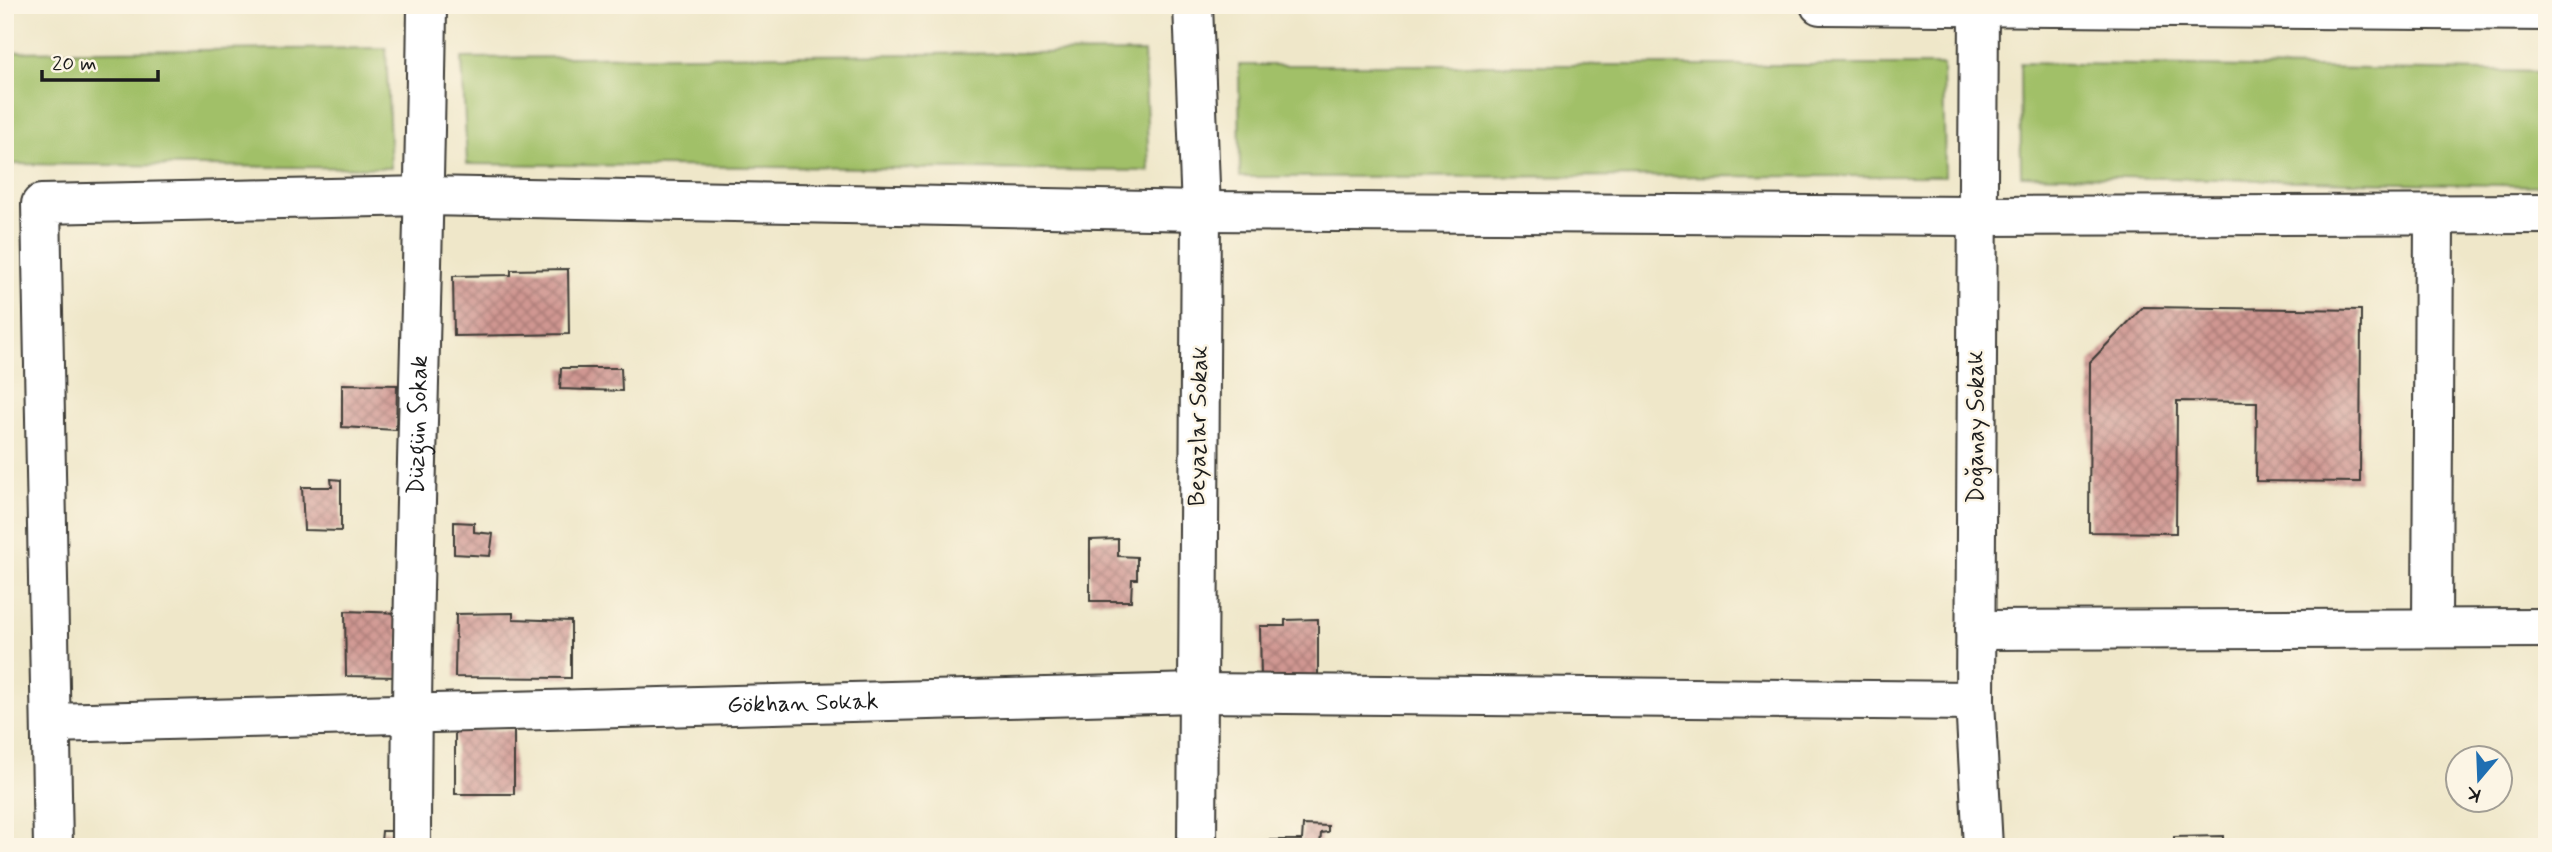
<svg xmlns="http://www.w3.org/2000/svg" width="2552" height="852" font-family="Mynerve,sans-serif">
	<defs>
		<pattern id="building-cross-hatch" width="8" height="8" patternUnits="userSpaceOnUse" patternTransform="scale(1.75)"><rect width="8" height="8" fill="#d09792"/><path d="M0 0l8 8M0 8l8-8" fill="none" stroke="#a87a76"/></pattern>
	</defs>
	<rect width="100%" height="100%" fill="#fcf5e5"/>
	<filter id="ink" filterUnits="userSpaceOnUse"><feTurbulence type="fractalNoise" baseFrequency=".0143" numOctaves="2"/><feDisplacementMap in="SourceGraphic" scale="14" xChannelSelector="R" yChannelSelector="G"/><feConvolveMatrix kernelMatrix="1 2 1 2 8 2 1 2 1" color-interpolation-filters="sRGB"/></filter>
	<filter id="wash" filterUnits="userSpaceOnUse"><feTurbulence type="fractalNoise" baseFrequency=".00686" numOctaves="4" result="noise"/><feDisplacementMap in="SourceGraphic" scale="28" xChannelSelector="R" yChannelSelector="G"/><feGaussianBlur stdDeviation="1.57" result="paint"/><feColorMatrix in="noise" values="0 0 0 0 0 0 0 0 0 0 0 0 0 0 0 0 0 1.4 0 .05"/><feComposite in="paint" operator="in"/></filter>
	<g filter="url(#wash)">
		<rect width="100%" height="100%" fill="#efe7c9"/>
		<g fill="#a1c068" stroke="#5e6e42" stroke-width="2">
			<path d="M386,48L391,168L5,164V52Z"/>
			<path d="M1144,52L1149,171L467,164L462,58Z"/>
			<path d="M2020,63L2547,72V186L2021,175Z"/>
			<path d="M1239,65H1943L1945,176L1240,177Z"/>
		</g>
		<g id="blocks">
			<g fill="url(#building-cross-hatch)">
				<path d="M568,269L569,334L454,336L453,276L511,275V270Z"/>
				<path d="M2143,307L2361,310L2360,482L2256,481L2257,402L2177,401L2176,533L2089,532L2090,362Z"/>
				<path d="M561,368H621L622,391L560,389Z"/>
				<path d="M342,384L397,385L396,430L342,427Z"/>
				<path d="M331,479L341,480V531L304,530L302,487H332Z"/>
				<path d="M454,522L474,523V532L493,534L490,556L454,554Z"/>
				<path d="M1118,539V556L1137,557V579H1132L1131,601H1090V540Z"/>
				<path d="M345,611L400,613L399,677L346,676Z"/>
				<path d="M513,613V619L571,621V678L455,677L456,614Z"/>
				<path d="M1318,619V680H1261L1260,626H1285V620Z"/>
				<rect x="455" y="730" width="59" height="64"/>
				<path d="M1303,825L1328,826V832L1321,833L1320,847H1264V840H1302Z"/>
				<path d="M382,831H403V847H343V841L381,842Z"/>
				<path d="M2223,836V847H2174V837Z"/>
			</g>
		</g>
	</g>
	<g filter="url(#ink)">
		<use href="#blocks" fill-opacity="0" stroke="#3c3a36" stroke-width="2"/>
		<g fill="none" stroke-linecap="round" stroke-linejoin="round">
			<defs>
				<g id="minor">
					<path d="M1193,5L1201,211L1197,847"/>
					<path d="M1820,5L2547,11"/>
					<path d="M1979,7L1975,701L1983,847"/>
					<path d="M2432,628L2434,215"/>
					<path d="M1975,630L2547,628"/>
					<path id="s1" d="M51,723L1196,693L1975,701"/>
					<path d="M53,847L41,204L425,196L1201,211L1978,216L2547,214"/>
					<path id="s2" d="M411,847C411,566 424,286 427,5"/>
				</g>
			</defs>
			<use href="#minor" stroke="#3c3a36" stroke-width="42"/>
			<use href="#minor" stroke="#fff" stroke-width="38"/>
		</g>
	</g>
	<g text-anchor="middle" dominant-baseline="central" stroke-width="5" stroke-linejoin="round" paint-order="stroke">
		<g font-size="24" fill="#1c1c1c" stroke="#fcf5e5">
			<text stroke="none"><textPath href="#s2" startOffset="422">Düzgün Sokak</textPath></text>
			<text transform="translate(1199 426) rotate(-89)">Beyazlar Sokak</text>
			<text transform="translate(1976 427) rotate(-90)">Doğanay Sokak</text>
			<text stroke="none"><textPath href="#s1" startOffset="752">Gökhan Sokak</textPath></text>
		</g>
	</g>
	<rect width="2552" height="852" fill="none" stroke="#fcf5e5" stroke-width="28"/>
	<g transform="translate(2479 779) rotate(199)"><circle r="33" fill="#fcf5e5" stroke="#a29e95" stroke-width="2"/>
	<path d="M0-5L12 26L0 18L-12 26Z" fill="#1f6fb2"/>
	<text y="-10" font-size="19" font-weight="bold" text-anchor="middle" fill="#1c1c1c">K</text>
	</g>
	<path d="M42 70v10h116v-10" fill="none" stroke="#1c1c1c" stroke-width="3.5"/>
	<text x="52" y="70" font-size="21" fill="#1c1c1c" stroke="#fcf5e5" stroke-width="5" paint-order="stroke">20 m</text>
</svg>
